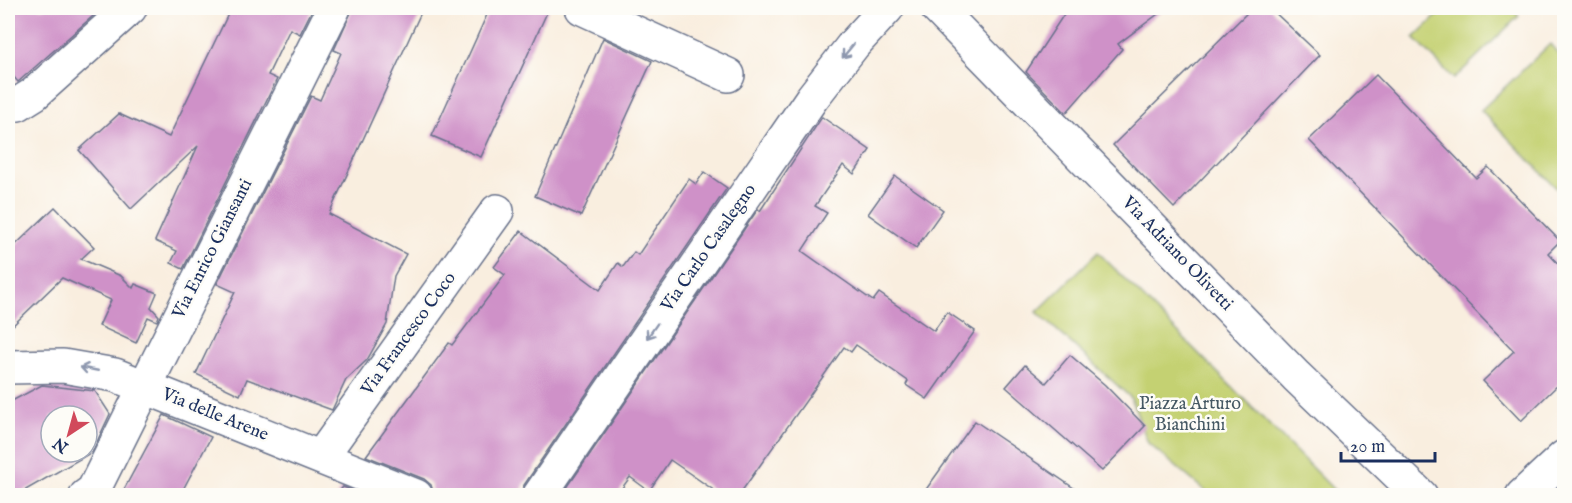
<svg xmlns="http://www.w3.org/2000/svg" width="1572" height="503" font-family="'IM FELL English',serif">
	<rect width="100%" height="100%" fill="#fdfcf7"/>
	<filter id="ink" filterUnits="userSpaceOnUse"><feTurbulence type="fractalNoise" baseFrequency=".0167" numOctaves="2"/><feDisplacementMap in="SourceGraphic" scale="12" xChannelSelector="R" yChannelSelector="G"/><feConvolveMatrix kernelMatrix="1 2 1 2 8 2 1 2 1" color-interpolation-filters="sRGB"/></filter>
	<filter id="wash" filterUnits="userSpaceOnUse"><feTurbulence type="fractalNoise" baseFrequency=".008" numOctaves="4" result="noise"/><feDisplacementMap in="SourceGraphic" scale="24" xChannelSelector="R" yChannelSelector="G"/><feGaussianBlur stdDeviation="1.35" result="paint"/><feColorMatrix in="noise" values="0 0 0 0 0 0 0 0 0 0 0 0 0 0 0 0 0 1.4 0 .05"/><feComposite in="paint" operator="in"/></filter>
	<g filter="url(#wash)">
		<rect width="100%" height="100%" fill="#f9eedf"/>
		<g fill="#c4d172" stroke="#708068" stroke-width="1.5">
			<path d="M1445,8H1511L1519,16L1454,79L1414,38Z"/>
			<path d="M1550,44L1564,60V196L1481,110Z"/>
			<path d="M1098,252L1339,495H1210L1148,443L1131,398L1037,312Z"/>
		</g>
		<g id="blocks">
			<g fill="#cf91c8" fill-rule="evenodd">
				<path d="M8,8H102L18,82L8,70Z"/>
				<path d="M231,8H313L300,34L290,29L268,75L277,79L183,269L171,263L177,251L155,241L198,146L131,209L79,150L119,114L169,137Z"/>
				<path d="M353,8H423L329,214L406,254L394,276L387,324L367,360L346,380L332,410L247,379L240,395L196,374L235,292L217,284L311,96L320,100L341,53L334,50Z"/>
				<path d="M490,8H549L481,157L432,136Z"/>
				<path d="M1068,8H1166L1118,44L1122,49L1066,113L1026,72Z"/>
				<path d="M1252,8H1270L1320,55L1174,208L1113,145Z"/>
				<path d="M603,38L652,61L581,216L535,196Z"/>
				<path d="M1376,75L1476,178L1488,167L1560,241L1548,253L1564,270V379L1521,421L1483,381L1514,351L1309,140Z"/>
				<path d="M822,117L870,150L854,174L843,165L815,206L827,213L802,251L873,301L879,293L934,331L947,312L975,331L927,399L906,385L908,381L856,345L851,352L844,347L739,495H721L670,460L649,491L630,477L617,495H562L758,209L760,211Z"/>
				<path d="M704,172L727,188L524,485L520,495H434L431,485L424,479L366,456L449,343L452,345L505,275L494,267L521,231L600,290L618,263L623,267L634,252L638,255L689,179L696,184Z"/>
				<path d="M895,176L943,210L916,248L868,214Z"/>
				<path d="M55,207L94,247L81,259L121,276L133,288L135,284L157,293L151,307L159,316L157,321L148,317L136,343L99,326L111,300L62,278L8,330V252Z"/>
				<path d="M1070,355L1105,385L1145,426L1102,471L1006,387L1025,365L1046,383Z"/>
				<path d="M42,385L95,391L110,414L92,452L17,495H8V403ZM51,416H87V452H51Z"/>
				<path d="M164,415L211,437L180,495H121Z"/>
				<path d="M975,421L1084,495H922Z"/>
				<path d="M343,487L364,495H336Z"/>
			</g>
		</g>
	</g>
	<g filter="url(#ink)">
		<use href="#blocks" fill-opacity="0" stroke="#69728b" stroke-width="1.5"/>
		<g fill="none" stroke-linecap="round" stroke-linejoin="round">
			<defs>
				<g id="minor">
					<path d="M582,8L728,75"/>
					<path d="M937,8L1296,376L1421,496"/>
					<path d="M8,105L18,104L34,94L130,8"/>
					<path d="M8,367L63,366L115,375L416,496"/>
					<path d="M321,457L497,211"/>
					<path d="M86,496L93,491L334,8"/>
					<path d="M539,496L812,98L854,44L887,8"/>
					<path d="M1522,496L1564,457"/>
				</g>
			</defs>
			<use href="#minor" stroke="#69728b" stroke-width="36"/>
			<use href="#minor" stroke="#fff" stroke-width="33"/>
		</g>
		<defs><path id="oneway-shaft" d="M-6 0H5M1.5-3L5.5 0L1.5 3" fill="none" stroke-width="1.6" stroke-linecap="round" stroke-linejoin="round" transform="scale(1.5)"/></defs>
		<g stroke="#8d97ae">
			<use href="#oneway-shaft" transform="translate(848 51) rotate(129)"/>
			<use href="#oneway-shaft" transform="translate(652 331) rotate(125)"/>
			<use href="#oneway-shaft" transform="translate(89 369) rotate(-169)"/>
		</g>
	</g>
	<g text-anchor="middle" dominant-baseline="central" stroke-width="5" stroke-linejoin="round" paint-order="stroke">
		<g font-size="18" fill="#1b2f5e" stroke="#fdfcf7">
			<text transform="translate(709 248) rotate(-55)">Via Carlo Casalegno</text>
			<text transform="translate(213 249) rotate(-63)">Via Enrico Giansanti</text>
			<text transform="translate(1177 254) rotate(46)">Via Adriano Olivetti</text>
			<text transform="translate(409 334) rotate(-54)">Via Francesco Coco</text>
			<text transform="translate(215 415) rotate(22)">Via delle Arene</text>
		</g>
		<g font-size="18" fill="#455863" stroke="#fdfcf7">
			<text x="1190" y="404">Piazza Arturo<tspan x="1190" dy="21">Bianchini</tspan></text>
		</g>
	</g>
	<rect width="1572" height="503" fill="none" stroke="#fdfcf7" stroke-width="30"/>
	<g transform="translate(69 434) rotate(216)"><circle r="28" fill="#fdfcf7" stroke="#a3aaba" stroke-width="1.5"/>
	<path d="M0-4.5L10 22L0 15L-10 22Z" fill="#d1495b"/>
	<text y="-9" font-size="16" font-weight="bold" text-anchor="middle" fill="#1b2f5e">N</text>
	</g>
	<path d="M1341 452v9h94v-9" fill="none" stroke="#1b2f5e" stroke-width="3"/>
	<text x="1350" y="452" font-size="18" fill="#1b2f5e" stroke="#fdfcf7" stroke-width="4.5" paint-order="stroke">20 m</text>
</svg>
